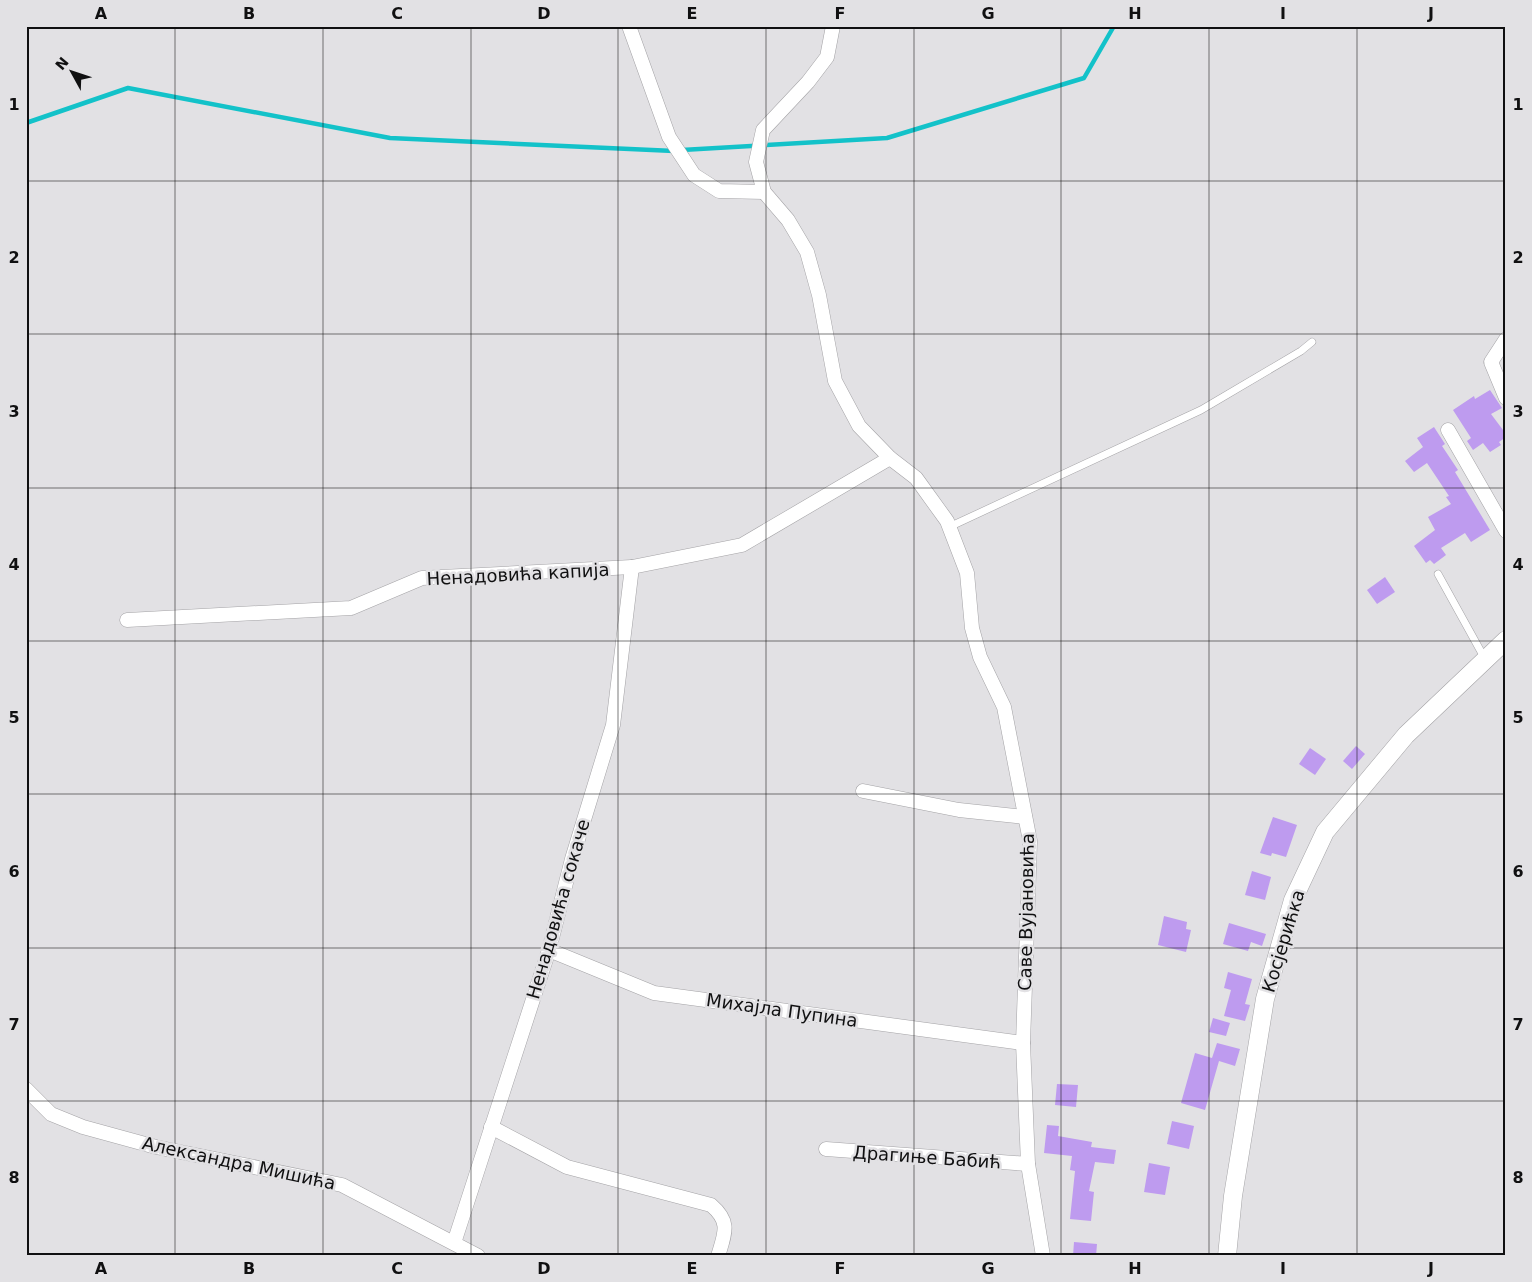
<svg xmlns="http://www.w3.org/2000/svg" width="1532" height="1282" font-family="'DejaVu Sans',sans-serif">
	<rect width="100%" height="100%" fill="#e2e1e4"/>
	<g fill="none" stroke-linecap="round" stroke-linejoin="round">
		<g stroke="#13c2c9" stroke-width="4.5">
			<path d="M26,123L128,88L390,138L674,151"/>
			<path d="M682,150L887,138L1084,78L1114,26"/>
		</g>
	</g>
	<g fill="#be9bef">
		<path d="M1490,390L1502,408L1491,414L1506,434V437L1499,442L1501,445L1490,452L1483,443L1473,450L1467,441L1471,438L1453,410L1474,396L1475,399Z"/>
		<path d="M1434,427L1445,444L1442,446L1458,470L1455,472L1490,530L1471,542L1465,533L1441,548L1446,555L1434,564L1430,560L1426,563L1414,546L1435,530L1428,517L1451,504L1446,497L1449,496L1427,463L1414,472L1405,461L1423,447L1417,438Z"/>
		<path d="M1385,577L1395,592L1377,604L1367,590Z"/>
		<path d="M1356,746L1365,754L1352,769L1343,761Z"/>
		<path d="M1310,748L1326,759L1315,775L1299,764Z"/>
		<path d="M1273,817L1297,825L1286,857L1272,853L1271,856L1260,853Z"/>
		<path d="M1252,871L1271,877L1265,900L1245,895Z"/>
		<path d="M1164,916L1187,922L1186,929L1191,930L1186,952L1158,945Z"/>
		<path d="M1229,923L1266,934L1262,946L1251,942L1248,951L1223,944Z"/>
		<path d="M1228,972L1252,979L1245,1004L1250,1005L1245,1021L1224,1016L1231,990L1224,988Z"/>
		<path d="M1213,1018L1230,1023L1226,1036L1209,1032Z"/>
		<path d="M1217,1043L1240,1049L1235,1066L1219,1061L1205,1110L1181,1103L1195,1053L1212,1058Z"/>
		<path d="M1057,1084L1078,1085L1076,1107L1055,1105Z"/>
		<path d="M1172,1121L1194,1126L1189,1149L1167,1144Z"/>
		<path d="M1047,1125L1059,1126L1058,1136L1092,1142L1091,1147L1116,1150L1114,1164L1095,1162L1089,1191L1094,1192L1091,1221L1070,1219L1075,1171L1070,1170L1072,1156L1044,1153Z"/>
		<path d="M1149,1163L1170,1167L1165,1195L1144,1192Z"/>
		<path d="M1074,1242L1097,1244L1096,1256H1073Z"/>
	</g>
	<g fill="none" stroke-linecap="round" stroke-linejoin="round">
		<defs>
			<g id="service">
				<path d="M949,527L1201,410L1301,351L1312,342"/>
				<path d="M1438,574L1485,659"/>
			</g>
			<g id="minor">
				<path d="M629,26L669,137L694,175L719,191L764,192"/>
				<path d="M833,26L827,57L808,82L763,130L756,162L764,192L788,220L807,252L819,295L835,381L859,426L890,458L916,478L947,521L967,573L972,628L980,657L1004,707L1030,841L1023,1043L1028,1164L1043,1256"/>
				<path d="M1506,339L1491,362L1506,398"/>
				<path d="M1448,430L1506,531"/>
				<path d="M127,620L351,608L422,578L632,567L742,545L890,458"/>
				<path d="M863,791L959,810L1025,817"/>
				<path d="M549,950L654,993L1023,1043"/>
				<path d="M26,1089L51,1114L83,1127L156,1147L342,1185L478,1256"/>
				<path d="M491,1127L567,1167L711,1205C731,1222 725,1233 718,1256"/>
				<path d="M826,1149L1028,1164"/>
				<path d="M454,1243L549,950L572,859L613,725L632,567"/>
			</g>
			<path id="tertiary" d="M1227,1256L1233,1196L1265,999L1293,900L1325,832L1406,735L1506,640"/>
		</defs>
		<use href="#service" stroke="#a4a3a6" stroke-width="8"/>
		<use href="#minor" stroke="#a4a3a6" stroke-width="15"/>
		<use href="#tertiary" stroke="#a4a3a6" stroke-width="19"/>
		<use href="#service" stroke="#fff" stroke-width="7"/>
		<use href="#minor" stroke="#fff" stroke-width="14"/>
		<use href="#tertiary" stroke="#fff" stroke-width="18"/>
	</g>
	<path fill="none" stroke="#101011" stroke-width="1" stroke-opacity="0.55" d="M175,26V1256M323,26V1256M471,26V1256M618,26V1256M766,26V1256M914,26V1256M1061,26V1256M1209,26V1256M1357,26V1256M26,181H1506M26,334H1506M26,488H1506M26,641H1506M26,794H1506M26,948H1506M26,1101H1506"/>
	<g text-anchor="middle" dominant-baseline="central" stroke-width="5" stroke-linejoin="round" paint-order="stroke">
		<g font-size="18" fill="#101011" stroke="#e2e1e4">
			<text transform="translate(518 574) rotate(-3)">Ненадовића капија</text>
			<text transform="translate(558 909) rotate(-74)">Ненадовића сокаче</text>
			<text transform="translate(1026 912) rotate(-89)">Саве Вујановића</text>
			<text transform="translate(1283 941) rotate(-73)">Косјерићка</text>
			<text transform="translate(782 1010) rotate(8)">Михајла Пупина</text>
			<text transform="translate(927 1157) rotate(4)">Драгиње Бабић</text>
			<text transform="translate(239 1163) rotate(12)">Александра Мишића</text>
		</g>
	</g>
	<rect width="1532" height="1282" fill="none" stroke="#e2e1e4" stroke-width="55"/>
	<g transform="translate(72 72) rotate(310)" stroke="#e2e1e4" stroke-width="4" paint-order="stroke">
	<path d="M0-4L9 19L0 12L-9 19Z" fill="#101011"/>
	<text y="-8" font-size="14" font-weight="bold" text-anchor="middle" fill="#101011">N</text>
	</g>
	<rect x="28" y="28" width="1476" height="1226" fill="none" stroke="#101011" stroke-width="2"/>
	<g font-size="16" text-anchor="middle" font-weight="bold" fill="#101011">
		<text x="101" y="19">A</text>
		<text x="249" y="19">B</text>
		<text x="397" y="19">C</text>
		<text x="544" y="19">D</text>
		<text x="692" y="19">E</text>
		<text x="840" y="19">F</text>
		<text x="988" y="19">G</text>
		<text x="1135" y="19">H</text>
		<text x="1283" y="19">I</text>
		<text x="1431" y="19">J</text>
		<text x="14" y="110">1</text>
		<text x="1518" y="110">1</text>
		<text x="14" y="263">2</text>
		<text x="1518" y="263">2</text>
		<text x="14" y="417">3</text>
		<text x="1518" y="417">3</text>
		<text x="14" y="570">4</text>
		<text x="1518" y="570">4</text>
		<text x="14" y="723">5</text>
		<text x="1518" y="723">5</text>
		<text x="14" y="877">6</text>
		<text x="1518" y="877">6</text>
		<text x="14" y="1030">7</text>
		<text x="1518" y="1030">7</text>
		<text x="14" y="1183">8</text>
		<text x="1518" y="1183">8</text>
		<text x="101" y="1274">A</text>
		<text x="249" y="1274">B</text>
		<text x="397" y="1274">C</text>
		<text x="544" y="1274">D</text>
		<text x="692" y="1274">E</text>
		<text x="840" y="1274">F</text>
		<text x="988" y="1274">G</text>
		<text x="1135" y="1274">H</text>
		<text x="1283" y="1274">I</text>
		<text x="1431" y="1274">J</text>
	</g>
</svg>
